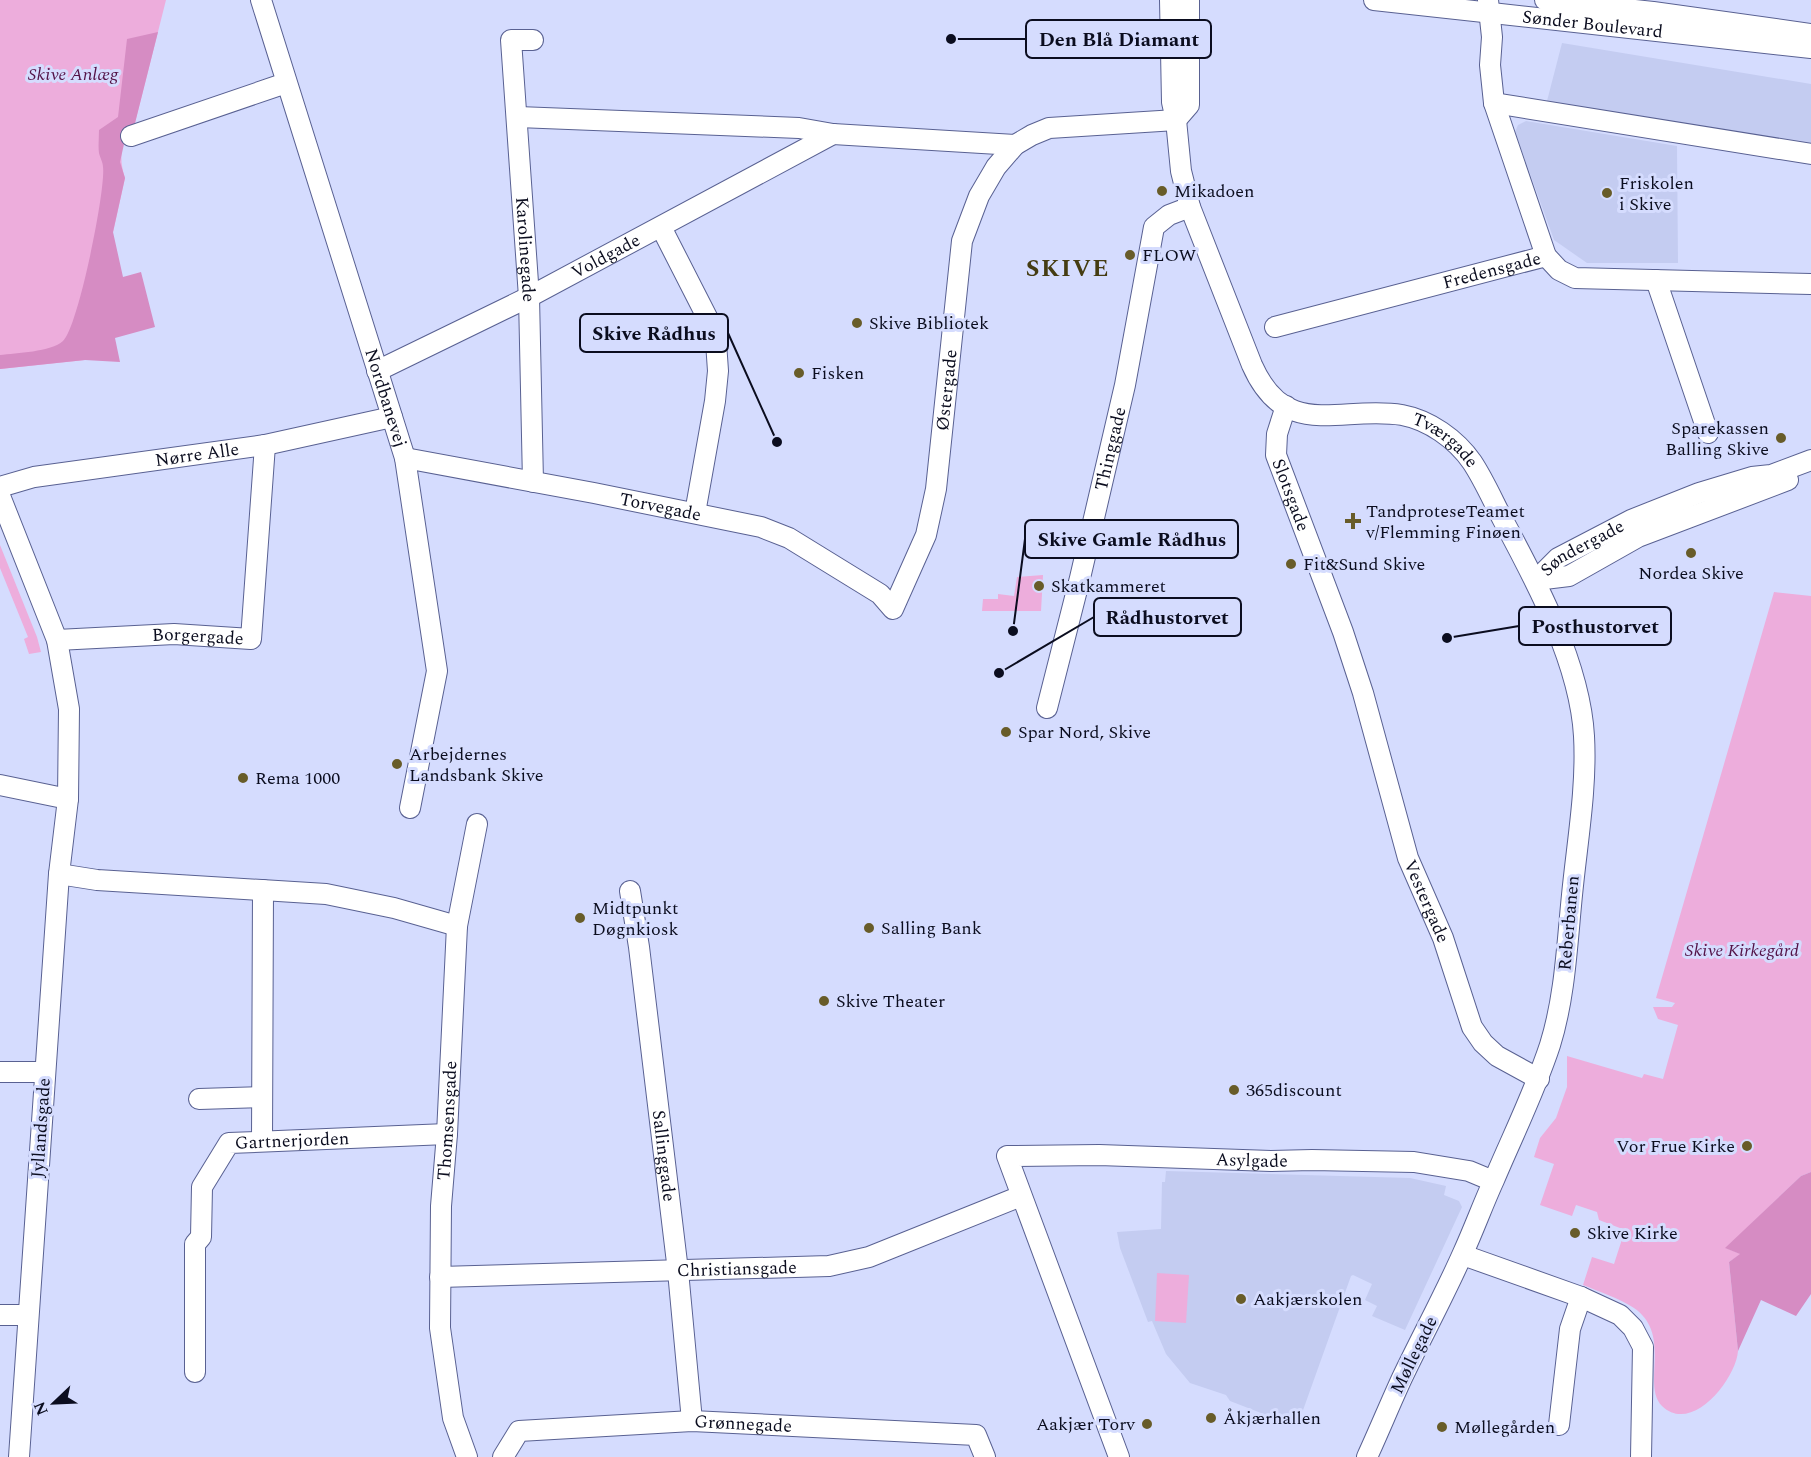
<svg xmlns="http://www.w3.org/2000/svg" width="1811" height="1457" font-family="Spectral,serif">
	<rect width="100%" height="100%" fill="#d5dcfe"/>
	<g fill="#c4ccf1">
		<path d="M1562,43L1811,84V149L1547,101Z"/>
		<path d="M1526,121L1677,146L1678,263H1587L1554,240L1515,132L1518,125Z"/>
		<path d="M1166,1171L1410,1178L1446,1186L1444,1195L1459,1201L1462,1207L1405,1330L1372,1316L1377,1306L1365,1300L1372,1284L1353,1275L1351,1276L1297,1427L1230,1401L1226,1395L1190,1383L1166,1354L1152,1321L1148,1322L1120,1248L1117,1232L1161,1229L1162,1182H1165Z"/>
	</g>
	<g fill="#edaddc">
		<path d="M0,0H166L135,123C121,140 118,156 125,178L85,360L0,369Z"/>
		<path d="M0,545L37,637L41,652L29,654L24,639L28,637L0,568Z"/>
		<path d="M1043,575L1041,611H982L983,599H998V594L1014,596L1017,577Z"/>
		<path d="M1774,592L1811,596V1172L1801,1176L1726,1248L1741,1254L1729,1262L1738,1351C1736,1379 1692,1435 1662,1406C1641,1385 1673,1335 1634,1308C1619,1298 1600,1292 1583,1285L1592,1257L1614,1264L1625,1230L1599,1220L1597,1212L1576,1205L1572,1216L1540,1205L1554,1164L1534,1157L1540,1138L1556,1118L1567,1087V1056L1642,1078L1644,1074L1663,1079L1678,1025L1658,1019L1653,1007H1672L1675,1003L1656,998Z"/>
		<path d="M1157,1273L1189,1275L1186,1323L1155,1321Z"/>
	</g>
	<g fill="#d68cc3">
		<path d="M158,32L135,123L126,135L120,162L125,178L113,232L123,277L141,272L155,327L115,338L120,362L85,360L0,369V355C16,353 51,352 63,341C78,328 106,189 103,167C103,162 100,158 99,153C98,146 99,138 99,130L118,117L127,39Z"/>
		<path d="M1811,1172V1294L1796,1316L1761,1300L1738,1351L1729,1262L1740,1254L1725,1248L1801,1176Z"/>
	</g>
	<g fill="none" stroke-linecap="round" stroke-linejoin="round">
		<defs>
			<g id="minor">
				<path id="s1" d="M261,0L405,458L437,671L410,808"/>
				<path id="s2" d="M1170,0L1172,102L1176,120L1181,171L1190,207L1252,365C1286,442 1340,405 1402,415C1429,420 1456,439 1472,462C1484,480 1493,501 1503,520C1537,583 1580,664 1584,736C1587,788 1577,843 1572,895C1567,945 1565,997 1550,1045C1535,1091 1513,1135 1494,1180C1483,1204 1474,1229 1463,1253C1444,1296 1422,1336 1402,1378C1390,1404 1379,1431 1367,1457"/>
				<path id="s3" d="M1374,0L1811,48"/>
				<path d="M1488,0L1492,37L1490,65L1494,103L1546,256L1559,270L1575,278L1811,284"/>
				<path d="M1545,0L1653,12L1811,34"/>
				<path id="s4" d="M533,40H511L529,297L533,482"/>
				<path d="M1494,103L1811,154"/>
				<path d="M518,117L799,128L833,134L1015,145"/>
				<path d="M1176,120L1189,105V0"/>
				<path d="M131,136L286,83"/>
				<path d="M661,227L709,321L716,342L718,371L715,401L695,513"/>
				<path d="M1656,280L1708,433"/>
				<path id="s5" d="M1275,327L1546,256"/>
				<path id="s6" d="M377,371L529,297L833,134"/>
				<path id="s7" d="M1286,406L1277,434L1276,455L1343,632L1363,693L1408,858L1443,938L1472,1027L1483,1043L1497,1056L1539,1079"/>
				<path id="s8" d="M405,458L594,493L761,527L789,538L880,594L893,609L926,535L936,489L962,241L979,196L996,167L1015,145L1032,135L1049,128L1176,120"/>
				<path id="s9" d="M0,487L34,477L265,445L392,417"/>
				<path d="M0,496L57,640L69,709L68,799L59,874L19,1457"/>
				<path id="s10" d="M1536,580L1558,558L1631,520L1699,493L1752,477L1771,475L1811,460"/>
				<path d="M1536,580L1569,576L1638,537L1788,480"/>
				<path id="s11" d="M57,640L174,634L251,639L265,445"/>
				<path id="s12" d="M1047,708L1080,578L1125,385L1154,227L1169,215L1190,207"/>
				<path d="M0,785L68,799"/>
				<path d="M59,874L97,880L326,894L394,908L457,926"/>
				<path id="s13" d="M630,891L639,947L678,1271L692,1421"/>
				<path d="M0,1072H45"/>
				<path d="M199,1099L262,1097"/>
				<path d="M262,1141L263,890"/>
				<path d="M1463,1255L1581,1297L1620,1315L1633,1328L1643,1347L1641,1457"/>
				<path id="s14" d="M440,1277L829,1266L869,1257L1021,1196"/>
				<path d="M0,1315H28"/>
				<path id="s15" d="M195,1372V1244L201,1237L202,1187L229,1143L447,1134"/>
				<path d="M1559,1425L1570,1329L1581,1297"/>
				<path id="s16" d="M467,1457L453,1418L440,1328L441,1206L447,1134L457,926L477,824"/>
				<path id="s17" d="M503,1457L519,1431L692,1421L976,1435L985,1457"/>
				<path id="s18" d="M1119,1457L1007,1156L1099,1155L1271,1161L1312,1160L1414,1162L1469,1171L1493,1181"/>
			</g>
		</defs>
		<use href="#minor" stroke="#596192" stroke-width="22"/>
		<use href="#minor" stroke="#fff" stroke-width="20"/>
	</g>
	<g fill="#685c29" stroke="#d5dcfe" stroke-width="2">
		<circle cx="1162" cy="191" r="6"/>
		<circle cx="1607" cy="193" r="6"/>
		<circle cx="1130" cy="255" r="6"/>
		<circle cx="857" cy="323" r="6"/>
		<circle cx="799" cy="373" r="6"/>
		<circle cx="1781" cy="438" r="6"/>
		<path d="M1350 512h6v6h6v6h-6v6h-6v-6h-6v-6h6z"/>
		<circle cx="1691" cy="553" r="6"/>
		<circle cx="1291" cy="564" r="6"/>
		<circle cx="1039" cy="586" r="6"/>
		<circle cx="1006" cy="732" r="6"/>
		<circle cx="397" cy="764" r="6"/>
		<circle cx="243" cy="778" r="6"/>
		<circle cx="580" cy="918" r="6"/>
		<circle cx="869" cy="928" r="6"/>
		<circle cx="824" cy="1001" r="6"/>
		<circle cx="1234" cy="1090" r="6"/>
		<circle cx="1747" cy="1146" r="6"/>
		<circle cx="1575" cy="1233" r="6"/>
		<circle cx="1241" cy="1299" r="6"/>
		<circle cx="1211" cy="1418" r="6"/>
		<circle cx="1147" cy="1424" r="6"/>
		<circle cx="1442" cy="1427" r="6"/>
	</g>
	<g text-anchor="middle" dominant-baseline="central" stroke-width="6" stroke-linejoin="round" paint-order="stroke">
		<g font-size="18" fill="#0b0d1f" stroke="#d5dcfe">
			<text stroke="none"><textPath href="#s3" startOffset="220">Sønder Boulevard</textPath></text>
			<text stroke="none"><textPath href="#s4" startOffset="232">Karolinegade</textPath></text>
			<text stroke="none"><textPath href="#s6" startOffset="256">Voldgade</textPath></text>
			<text stroke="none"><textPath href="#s5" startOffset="224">Fredensgade</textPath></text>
			<text stroke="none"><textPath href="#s8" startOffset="747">Østergade</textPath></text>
			<text stroke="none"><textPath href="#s1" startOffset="417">Nordbanevej</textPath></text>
			<text stroke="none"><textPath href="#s2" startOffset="602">Tværgade</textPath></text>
			<text stroke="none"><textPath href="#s12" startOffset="267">Thinggade</textPath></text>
			<text stroke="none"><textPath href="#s9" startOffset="200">Nørre Alle</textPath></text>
			<text stroke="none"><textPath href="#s7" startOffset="93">Slotsgade</textPath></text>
			<text stroke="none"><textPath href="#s8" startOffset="260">Torvegade</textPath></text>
			<text stroke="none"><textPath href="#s10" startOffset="57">Søndergade</textPath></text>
			<text stroke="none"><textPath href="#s11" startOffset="141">Borgergade</textPath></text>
			<text stroke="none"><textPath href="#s7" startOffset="522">Vestergade</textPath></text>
			<text transform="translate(1569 923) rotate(-85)">Reberbanen</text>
			<text stroke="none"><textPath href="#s16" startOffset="340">Thomsensgade</textPath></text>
			<text transform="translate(41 1128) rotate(-86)">Jyllandsgade</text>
			<text stroke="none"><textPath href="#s15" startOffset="302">Gartnerjorden</textPath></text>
			<text stroke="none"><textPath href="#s13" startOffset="267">Sallinggade</textPath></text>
			<text stroke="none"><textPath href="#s18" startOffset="566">Asylgade</textPath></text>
			<text stroke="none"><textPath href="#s14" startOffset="297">Christiansgade</textPath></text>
			<text transform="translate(1414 1355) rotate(-64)">Møllegade</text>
			<text stroke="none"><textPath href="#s17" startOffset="255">Grønnegade</textPath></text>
		</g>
		<g font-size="18" font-style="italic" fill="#531247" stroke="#d5dcfe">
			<text x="73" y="74">Skive Anlæg</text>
			<text x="1742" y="950">Skive Kirkegård</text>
		</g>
		<g font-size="18" fill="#0b0d1f" stroke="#d5dcfe" text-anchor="start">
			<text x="1619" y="183">Friskolen<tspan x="1619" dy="21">i Skive</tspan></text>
			<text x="1174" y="191">Mikadoen</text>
			<text x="1142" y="255">FLOW</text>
			<text x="869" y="323">Skive Bibliotek</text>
			<text x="811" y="373">Fisken</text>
			<text x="1769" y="428" text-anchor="end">Sparekassen<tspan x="1769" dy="21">Balling Skive</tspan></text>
			<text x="1366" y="511">TandproteseTeamet<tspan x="1366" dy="21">v/Flemming Finøen</tspan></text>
			<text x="1303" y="564">Fit&amp;Sund Skive</text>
			<text x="1691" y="573" text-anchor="middle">Nordea Skive</text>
			<text x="1051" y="586">Skatkammeret</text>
			<text x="1018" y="732">Spar Nord, Skive</text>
			<text x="409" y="754">Arbejdernes<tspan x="409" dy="21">Landsbank Skive</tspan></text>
			<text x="255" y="778">Rema 1000</text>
			<text x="592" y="908">Midtpunkt<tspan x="592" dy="21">Døgnkiosk</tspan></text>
			<text x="881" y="928">Salling Bank</text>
			<text x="836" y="1001">Skive Theater</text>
			<text x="1246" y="1090">365discount</text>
			<text x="1735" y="1146" text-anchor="end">Vor Frue Kirke</text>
			<text x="1587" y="1233">Skive Kirke</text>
			<text x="1253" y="1299">Aakjærskolen</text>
			<text x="1223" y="1418">Åkjærhallen</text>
			<text x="1135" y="1424" text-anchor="end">Aakjær Torv</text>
			<text x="1454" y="1427">Møllegården</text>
		</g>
		<g font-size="24" font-weight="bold" letter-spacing="1.5" fill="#453c12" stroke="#d5dcfe">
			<text x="1068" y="269">SKIVE</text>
		</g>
	</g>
	<path fill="none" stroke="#0b0d1f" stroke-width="2" d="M951 39L1026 39M777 442L728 333M1013 631L1025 539M999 673L1094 617M1447 638L1519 626"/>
	<g fill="#0b0d1f" stroke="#d5dcfe" stroke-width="2">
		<circle cx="951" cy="39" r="6"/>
		<circle cx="777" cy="442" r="6"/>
		<circle cx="1013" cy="631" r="6"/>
		<circle cx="999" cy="673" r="6"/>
		<circle cx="1447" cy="638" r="6"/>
	</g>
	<g fill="#d5dcfe" stroke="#0b0d1f" stroke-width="2">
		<rect x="1026" y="20" width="185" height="38" rx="6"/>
		<rect x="580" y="314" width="148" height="38" rx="6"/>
		<rect x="1025" y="520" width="213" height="38" rx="6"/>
		<rect x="1094" y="598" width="147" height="38" rx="6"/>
		<rect x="1519" y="607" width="152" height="38" rx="6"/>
	</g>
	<g font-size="20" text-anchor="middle" font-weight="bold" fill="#0b0d1f">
		<text x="1119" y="46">Den Blå Diamant</text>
		<text x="654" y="340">Skive Rådhus</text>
		<text x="1132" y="546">Skive Gamle Rådhus</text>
		<text x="1167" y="624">Rådhustorvet</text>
		<text x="1595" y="633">Posthustorvet</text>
	</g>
	<g transform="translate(54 1403) rotate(247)" stroke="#d5dcfe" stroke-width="4.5" paint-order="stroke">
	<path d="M0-4.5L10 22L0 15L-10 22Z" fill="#0b0d1f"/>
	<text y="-9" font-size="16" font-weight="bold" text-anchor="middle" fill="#0b0d1f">N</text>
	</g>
</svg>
